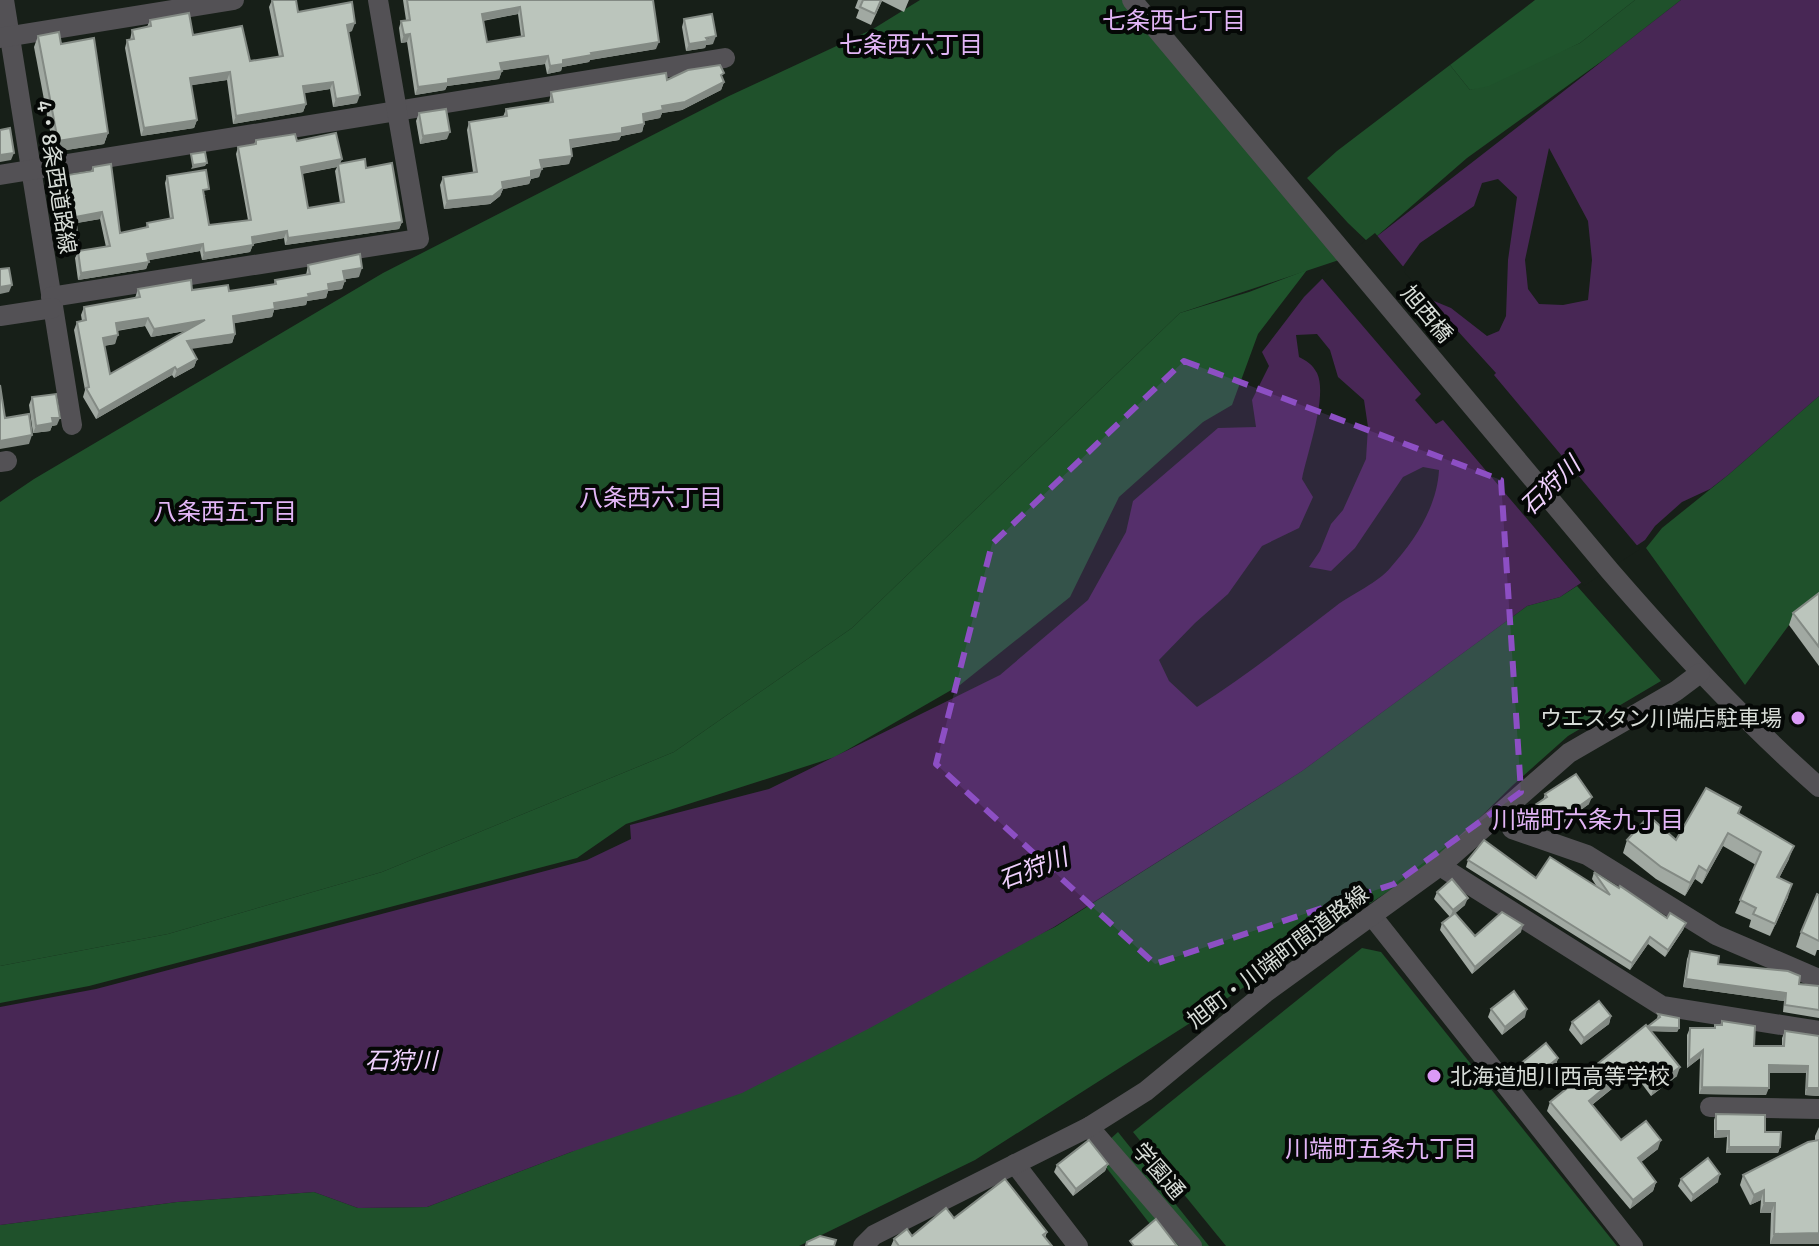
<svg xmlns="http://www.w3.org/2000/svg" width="1819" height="1246" font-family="Signika,'Noto Sans JP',sans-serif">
	<rect width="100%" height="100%" fill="#171f18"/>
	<g fill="#1f512b">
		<path d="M920,0H1132L1348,257L1180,313L852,628L674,752L382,872L168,934L0,966V502L34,479L383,273L729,96L873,29Z"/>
		<path d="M1635,0H1681L1609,56L1467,158L1369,243L1348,223L1307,178L1337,151L1450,65L1470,90L1580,43Z"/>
		<path d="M1819,396V603L1789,625L1745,685L1646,548L1662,528L1728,475Z"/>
		<path d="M1577,586L1661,681L1568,736L1513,785L1440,857L1187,1025L975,1160L799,1246H0V1225L177,1202L314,1192L358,1208L427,1207L571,1152L1055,927L1302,771L1527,606L1560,597Z"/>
		<path d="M1362,948L1381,952L1617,1246H1226L1133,1132Z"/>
		<path d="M1118,1132L1209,1246H1167L1095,1153Z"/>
	</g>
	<g fill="#1f542c">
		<path d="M1535,0H1635L1580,43L1489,86L1470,90L1450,65Z"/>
		<path d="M1307,270L1258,334L1232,405L1203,422L1119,497L1070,597L960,685L835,757L626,824L577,858L89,986L0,1003V966L168,934L382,872L674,752L852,628L1180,313L1249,292Z"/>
	</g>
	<path fill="#482755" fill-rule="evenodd" d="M1681,0H1819V396L1728,475L1710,489L1682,502L1655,526L1645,540L1560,597L1527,606L1302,771L1054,927L868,1029L742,1093L571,1152L427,1207L358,1208L314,1192L177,1202L0,1225V1007L96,989L587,860L631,839L630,825L769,789L1000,675L1088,600L1126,532L1133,501L1218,428L1256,427L1252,400L1269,366L1262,352L1304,297L1322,279ZM1549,148L1588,221L1592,260L1588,300L1563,305L1539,304L1528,289L1525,260ZM1498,179L1517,197L1508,260L1506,316L1499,331L1487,336L1451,308L1434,301L1399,272L1420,243L1474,206L1482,183ZM1317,334L1330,350L1338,377L1364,400L1368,427L1366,459L1343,510L1331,524L1320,551L1309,567L1331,571L1355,548L1403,477L1423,467L1439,470C1437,507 1415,540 1391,567C1378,583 1353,593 1336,606C1290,641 1246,676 1197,707L1169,681L1159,660L1195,623L1228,594L1262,546L1299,528L1313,497L1302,479C1307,453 1328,396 1317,373C1312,364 1307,361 1299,357L1296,335Z"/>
	<path fill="#171f18" d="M1375,233L1406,270L1404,272L1496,373L1494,375L1640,549L1584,586L1443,420L1436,424L1415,400L1421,394L1320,276Z"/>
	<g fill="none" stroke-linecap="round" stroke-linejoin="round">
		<g stroke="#535155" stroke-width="20">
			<path d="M4,0L72,425"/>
			<path d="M1132,0L1610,571C1676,647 1743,720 1819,787"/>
			<path d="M0,38L234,0"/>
			<path d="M0,175L725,58"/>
			<path d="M51,297L419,239L378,0"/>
			<path d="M0,316L53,308"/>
			<path d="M0,462L7,461"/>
			<path d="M1512,829L1587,855L1716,935L1819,979"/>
			<path d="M1440,866L1662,1006L1819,1031"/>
			<path d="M1372,916L1633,1246"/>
			<path d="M1710,1107L1819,1109"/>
			<path d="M1089,1127L1192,1246"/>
			<path d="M1015,1164L1078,1246"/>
			<path d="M863,1246L874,1235L1089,1127L1146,1091L1265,993L1440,866L1569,753L1676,691L1700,673"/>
		</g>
	</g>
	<g fill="#a1a9a2" fill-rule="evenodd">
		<path d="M272,0H296L298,12L352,31L349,32L357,103L333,107L330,89L304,93L306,104L303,112L233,124L227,80L191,85L197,120L194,128L141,136L125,48L127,40H130L132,30L147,27L150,20L193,35L250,61L279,57L269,7Z"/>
		<path d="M403,0H653L656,49L590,60L589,62L562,67L561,71L547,74L545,64L502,70L499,79L447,86L445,90L415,95L407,42L401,43L399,28L401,21L406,20ZM518,14L521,36L487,42L483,21Z"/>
		<path d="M858,0H909L904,12L882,1L871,25L856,18L859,10L855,8Z"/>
		<path d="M684,19L713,44L706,45L705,48L686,51L682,27Z"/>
		<path d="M38,36L61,44L108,133L104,144L54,152L34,47Z"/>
		<path d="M722,79L724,82L721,90L682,110L662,113L660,118L644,121V124L642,132L621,136L619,140L571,148L569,164L541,168L539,177L531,179L529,184L503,189L500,196L490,204L444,209L440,185L443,177L473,172L467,130L469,122L503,117L506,109L549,103L551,92L667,80Z"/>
		<path d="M419,113L447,139L420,144L416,121Z"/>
		<path d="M256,140L297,141L342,159L340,163L366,168L402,222L399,229L285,245L284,238L253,244L250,252L202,260L200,251L149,260L146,269L78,280L75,258L77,254L62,256L55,209L57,202L61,201L58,183L61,176L91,171L93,167L120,233L146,228L147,223L170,219L165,183L167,176L206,196H204L209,225L248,220L236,154L238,147L254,144ZM337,167L335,171L340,203L308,208L302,174ZM100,219L106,247L78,251L79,247L76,223Z"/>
		<path d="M308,265L359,277L345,279L342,289L328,291L326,298L307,301L306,305L274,310L272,317L234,323L235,334L232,343L191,348L197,359L194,367L174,378L172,375L96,419L83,397L85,390L74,330L77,322L82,321L81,315L84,307L135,298L138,289L229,291L274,284L275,280L306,275ZM145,326L151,337L185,331L110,374L104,346L115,344L117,331Z"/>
		<path d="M32,397L57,425L52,426L50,431L33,433L29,405Z"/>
		<path d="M1819,593V666L1789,625L1793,613Z"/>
		<path d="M1545,794L1589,804L1578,812L1577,816L1555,830L1552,827L1542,826L1532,813L1535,805L1543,800Z"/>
		<path d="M1741,807L1739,814L1789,859L1779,878L1788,897L1770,936L1749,927L1751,920L1735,913L1756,865L1723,846L1702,884L1695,879L1685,896L1656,879L1623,853L1627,840H1676Z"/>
		<path d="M1468,860L1536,878L1597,887L1592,879L1594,872L1667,918L1686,923L1683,930L1665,957L1648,944L1630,970L1466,867Z"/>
		<path d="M1437,892L1465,905L1455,913L1475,936L1521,932L1472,974L1440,930L1442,923L1450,917L1434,899Z"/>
		<path d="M1819,895V950H1817L1815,956L1796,947L1801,932Z"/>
		<path d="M1690,951L1718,964L1799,984L1819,986V1018L1783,1012L1784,1001L1683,987L1687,959Z"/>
		<path d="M1491,1009L1525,1017L1502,1035L1488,1017Z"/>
		<path d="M1658,1014L1679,1028L1677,1032L1651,1031L1677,1076L1651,1096L1633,1072L1592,1105L1621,1140L1658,1149L1641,1162L1656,1182L1653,1191L1630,1209L1547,1111L1550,1102L1657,1019Z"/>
		<path d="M1611,1016L1609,1024L1581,1045L1569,1030L1572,1022Z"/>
		<path d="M1722,1021L1754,1046H1782V1038L1785,1031L1819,1036V1096L1805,1095L1806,1073H1769L1766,1095L1699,1094L1700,1058L1687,1068V1035L1690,1028H1714L1715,1025H1720Z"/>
		<path d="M1558,1058L1556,1065L1528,1087L1516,1072L1519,1065Z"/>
		<path d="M1716,1114L1765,1132L1780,1147L1778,1153H1726L1727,1137L1714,1138V1120Z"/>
		<path d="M1819,1127V1244H1770L1771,1213H1760L1761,1200L1750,1205L1740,1185L1743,1175L1815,1141V1136Z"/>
		<path d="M1108,1164L1105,1171L1073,1196L1054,1172L1057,1165Z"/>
		<path d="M1681,1179L1718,1182L1691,1202L1678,1186Z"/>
		<path d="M954,1218L1047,1232L1045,1238L1052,1246H891L894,1239L912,1236Z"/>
	</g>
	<g fill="#838a84">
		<path d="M520,7L518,14L479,21L482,14Z"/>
		<path d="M355,23L352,31L344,33L347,25Z"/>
		<path d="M410,34L407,42L401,43L404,35Z"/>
		<path d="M716,36L713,44L706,45L705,48L686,51L689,44Z"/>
		<path d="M659,42L656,49L590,60L589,62L562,67L561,71L547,74L550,66L563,60L591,53Z"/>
		<path d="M548,56L545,64L498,71L500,63Z"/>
		<path d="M502,71L499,79L447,86L445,90L415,95L418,87L448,79Z"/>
		<path d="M230,72L227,80L187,86L190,78Z"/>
		<path d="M333,82L330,89L300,94L303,86Z"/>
		<path d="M724,82L721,90L682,110L662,113L660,118L640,122L643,114Z"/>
		<path d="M360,95L357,103L333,107L336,99Z"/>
		<path d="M306,104L303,112L233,124L236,116Z"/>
		<path d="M197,120L194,128L141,136L144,128Z"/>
		<path d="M644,124L642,132L621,136L619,140L567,148L570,140Z"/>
		<path d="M450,132L447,139L420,144L423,136Z"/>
		<path d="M108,133L104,144L54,152L58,141Z"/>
		<path d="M14,153L11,160L0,162V155Z"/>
		<path d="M572,156L569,164L537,168L540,160Z"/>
		<path d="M342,159L339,166L338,164L337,167L299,174L301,167Z"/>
		<path d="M207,163L205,166L191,169L193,165Z"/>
		<path d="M542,169L539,177L531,179L529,184L503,189L500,196L490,204L444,209L447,201L531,171Z"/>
		<path d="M102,212L100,219L72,224L75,217Z"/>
		<path d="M402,222L399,229L285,245L288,238Z"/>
		<path d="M287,231L284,238L249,244L252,237Z"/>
		<path d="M203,244L200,251L145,261L147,254Z"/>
		<path d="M253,245L250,252L202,260L204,253Z"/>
		<path d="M79,247L77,254L62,256L64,249Z"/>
		<path d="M149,262L146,269L78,280L81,273Z"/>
		<path d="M362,268L359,277L340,280L343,271Z"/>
		<path d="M345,281L342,289L328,291L326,298L307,301L306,305L274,310L272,317L230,324L233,316L274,303L308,294L328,284Z"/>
		<path d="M12,285L9,292L0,294V287Z"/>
		<path d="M148,318L145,326L113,331L116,323Z"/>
		<path d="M205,320L202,328L151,337L154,329Z"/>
		<path d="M235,334L232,343L184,350L187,341Z"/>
		<path d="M118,335L115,344L100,346L103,338Z"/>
		<path d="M197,359L194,367L174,378L177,370Z"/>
		<path d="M175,367L172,375L96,419L99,411Z"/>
		<path d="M52,418H60L57,425L52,426L50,431L33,433L36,426Z"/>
		<path d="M32,435L29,444L0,449V441Z"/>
		<path d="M1592,797L1589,804L1578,812L1577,816L1555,830L1558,823Z"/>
		<path d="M1544,818L1554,819L1552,827L1542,826Z"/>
		<path d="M1728,833L1723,846L1702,884L1707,871Z"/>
		<path d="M1794,846L1789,859L1773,890L1777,877Z"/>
		<path d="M1699,866L1695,879L1685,896L1690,883Z"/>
		<path d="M1792,884L1788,897L1770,936L1775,924Z"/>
		<path d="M1468,898L1465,905L1450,918L1453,910Z"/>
		<path d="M1686,923L1683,930L1665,957L1668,950Z"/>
		<path d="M1523,925L1521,932L1472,974L1475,967Z"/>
		<path d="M1650,937L1648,944L1630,970L1632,963Z"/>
		<path d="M1686,979L1786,993L1784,1001L1683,987Z"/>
		<path d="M1527,1009L1525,1017L1502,1035L1505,1027Z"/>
		<path d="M1611,1016L1609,1024L1581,1045L1584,1038Z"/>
		<path d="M1647,1027L1679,1028L1677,1032L1646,1031Z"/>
		<path d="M1703,1050L1700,1058L1687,1068L1689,1061Z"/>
		<path d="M1558,1058L1556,1065L1528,1087L1531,1080Z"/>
		<path d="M1636,1062L1633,1072L1585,1110L1589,1101Z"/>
		<path d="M1769,1065L1808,1066L1806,1073H1767Z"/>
		<path d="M1680,1067L1677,1076L1651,1096L1654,1086Z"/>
		<path d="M1702,1087L1769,1088L1766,1095L1699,1094Z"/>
		<path d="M1807,1088H1819V1096L1805,1095Z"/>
		<path d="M1716,1131H1729L1727,1137L1714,1138Z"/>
		<path d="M1661,1140L1658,1149L1635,1167L1638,1158Z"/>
		<path d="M1729,1147H1780L1778,1153H1726Z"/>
		<path d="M1108,1164L1105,1171L1073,1196L1076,1189Z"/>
		<path d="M1720,1174L1718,1182L1691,1202L1693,1195Z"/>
		<path d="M1656,1182L1653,1191L1630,1209L1633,1200Z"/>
		<path d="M1764,1190L1761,1200L1750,1205L1754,1195Z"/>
		<path d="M1764,1203H1775L1771,1213H1760Z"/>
		<path d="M1819,1233V1244H1770L1774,1234Z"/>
	</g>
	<g fill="#bbc5bc" stroke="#838a84" stroke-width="2" fill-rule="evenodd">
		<path d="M272,0H296L298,12L352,2L355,23L347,25L360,95L336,99L333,82L303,86L306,104L236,116L230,72L190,78L197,120L144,128L127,40L134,39L132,30L151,26L150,20L189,13L193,35L242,26L250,61L283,56Z"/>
		<path d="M407,0H653L659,42L591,53L592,55L563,60V64L550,66L548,56L500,63L502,71L448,79V83L418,87L410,34L404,35L401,21L410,20ZM520,7L524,36L487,42L482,14Z"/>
		<path d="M863,0H881L875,14L860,7Z"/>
		<path d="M712,14L716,36L706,38L708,41L689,44L684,19Z"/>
		<path d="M59,32L61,44L94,38L108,133L58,141L38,36Z"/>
		<path d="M720,65L724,73L721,75L724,82L685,102L662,106L663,110L643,114L644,124L622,128V133L570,140L572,156L540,160L542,169L531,171V177L502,182L503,188L493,196L447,201L443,177L477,172L469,122L507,116L506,109L553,102L551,92L666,73L667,80L688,70Z"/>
		<path d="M446,109L450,132L423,136L419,113Z"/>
		<path d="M10,128L14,153L0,155V130Z"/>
		<path d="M336,133L342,159L301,167L308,208L344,202L338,164L365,159L366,168L392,163L402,222L288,238L287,231L252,237L253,245L204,253L203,244L147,254L149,262L81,273L78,251L110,246L102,212L75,217L79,247L64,249L57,202L65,200L61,176L93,171V167L111,164L120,233L148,227L147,223L173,218L167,176L206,170L209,189L203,190L209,225L251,220L238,147L256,144V140L295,134L297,141Z"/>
		<path d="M205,152L207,163L193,165L191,154Z"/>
		<path d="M360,254L362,268L343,271L345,281L328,284L329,290L308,294L309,297L274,303L275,309L233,316L235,334L187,341L197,359L177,370L175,367L99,411L86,388L89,387L77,322L86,320L84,307L140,297L138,289L191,280L192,290L228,285L229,291L276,284L275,280L310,274L308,265ZM148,318L154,329L205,320L110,374L103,338L118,335L116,323Z"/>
		<path d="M9,268L12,285L0,287V269Z"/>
		<path d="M0,385L5,418L29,414L32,435L0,441Z"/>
		<path d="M56,394L60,418H52L53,423L36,426L32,397Z"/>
		<path d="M1819,593V647L1793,613Z"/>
		<path d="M1576,774L1592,797L1578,807L1579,809L1558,823L1554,819L1544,818L1535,805L1547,797L1545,794Z"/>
		<path d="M1706,788L1741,807L1738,813L1794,846L1777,877L1792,884L1775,924L1753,914L1756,908L1740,900L1761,852L1728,833L1707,871L1699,866L1690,883L1661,867L1627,840L1649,816L1676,840Z"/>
		<path d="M1484,840L1536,878L1550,857L1610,895L1594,872L1619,888L1620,886L1667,918L1670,913L1686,923L1668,950L1650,937L1632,963L1468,860Z"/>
		<path d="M1452,879L1468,898L1453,910L1437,892Z"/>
		<path d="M1817,894L1819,895V941L1801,932Z"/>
		<path d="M1502,912L1523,925L1475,967L1442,923L1455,913L1475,936Z"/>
		<path d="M1690,951L1719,956L1718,964L1788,971L1800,976L1799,984L1819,986V1010L1785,1005L1786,993L1686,979Z"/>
		<path d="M1514,991L1527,1009L1505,1027L1491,1009Z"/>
		<path d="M1599,1001L1611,1016L1584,1038L1572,1022Z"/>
		<path d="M1658,1014L1679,1018V1028L1647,1027L1660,1017Z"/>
		<path d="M1722,1021L1755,1026L1754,1046H1784L1785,1031L1819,1036V1088H1807L1808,1066L1769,1065V1088L1702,1087L1703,1050L1689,1061L1690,1028H1715V1025H1722Z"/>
		<path d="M1646,1025L1680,1067L1654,1086L1636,1062L1589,1101L1621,1140L1646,1121L1661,1140L1638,1158L1656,1182L1633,1200L1550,1102Z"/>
		<path d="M1546,1043L1558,1058L1531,1080L1519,1065Z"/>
		<path d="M1716,1114L1765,1115V1132H1781L1780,1147H1729V1131H1716Z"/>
		<path d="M1089,1140L1108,1164L1076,1189L1057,1165Z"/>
		<path d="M1819,1140V1233L1774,1234L1775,1203H1764V1190L1754,1195L1743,1175L1808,1142Z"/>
		<path d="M1708,1158L1720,1174L1693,1195L1681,1179Z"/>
		<path d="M1005,1179L1047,1232L1043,1235L1052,1246H899L894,1239L907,1229L912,1236L946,1208L954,1218Z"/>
		<path d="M1156,1219L1177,1246H1134L1130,1241Z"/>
		<path d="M820,1236L836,1240L834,1246H806L807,1242Z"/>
	</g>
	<path fill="#8d4fc4" fill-opacity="0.2" stroke="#8d4fc4" stroke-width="6" stroke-dasharray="16 10" stroke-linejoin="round" d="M1184,361L1501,480L1521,792L1394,884L1155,964L936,764L992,544Z"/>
	<g fill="#da9af6" stroke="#050806" stroke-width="3">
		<circle cx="1798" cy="718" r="8"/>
		<circle cx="1434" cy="1076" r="8"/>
	</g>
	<g text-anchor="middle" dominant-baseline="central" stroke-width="8" stroke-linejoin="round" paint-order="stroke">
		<g font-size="22" fill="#d7dcd7" stroke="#050806">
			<text transform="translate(56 177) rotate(81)">4・8条西道路線</text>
			<text transform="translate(1427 314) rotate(50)">旭西橋</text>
			<text transform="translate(1278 957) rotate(-37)">旭町・川端町間道路線</text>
			<text transform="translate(1159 1171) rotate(49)">学園通</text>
		</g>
		<g font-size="22" fill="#d7dcd7" stroke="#050806" text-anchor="end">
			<text x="1782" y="718">ウエスタン川端店駐車場</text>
			<text x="1450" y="1076" text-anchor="start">北海道旭川西高等学校</text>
		</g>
		<g font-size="24" fill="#e2b5f6" stroke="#050806">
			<text x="1174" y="21">七条西七丁目</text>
			<text x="911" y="45">七条西六丁目</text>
			<text x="651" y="498">八条西六丁目</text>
			<text x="225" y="512">八条西五丁目</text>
			<text x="1588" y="820">川端町六条九丁目</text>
			<text x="1381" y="1149">川端町五条九丁目</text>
		</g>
		<g font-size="24" font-style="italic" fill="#efd0fd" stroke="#050806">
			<text transform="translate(1550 486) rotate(-44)">石狩川</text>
			<text transform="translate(1033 869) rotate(-21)">石狩川</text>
			<text x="401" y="1061">石狩川</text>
		</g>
	</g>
</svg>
